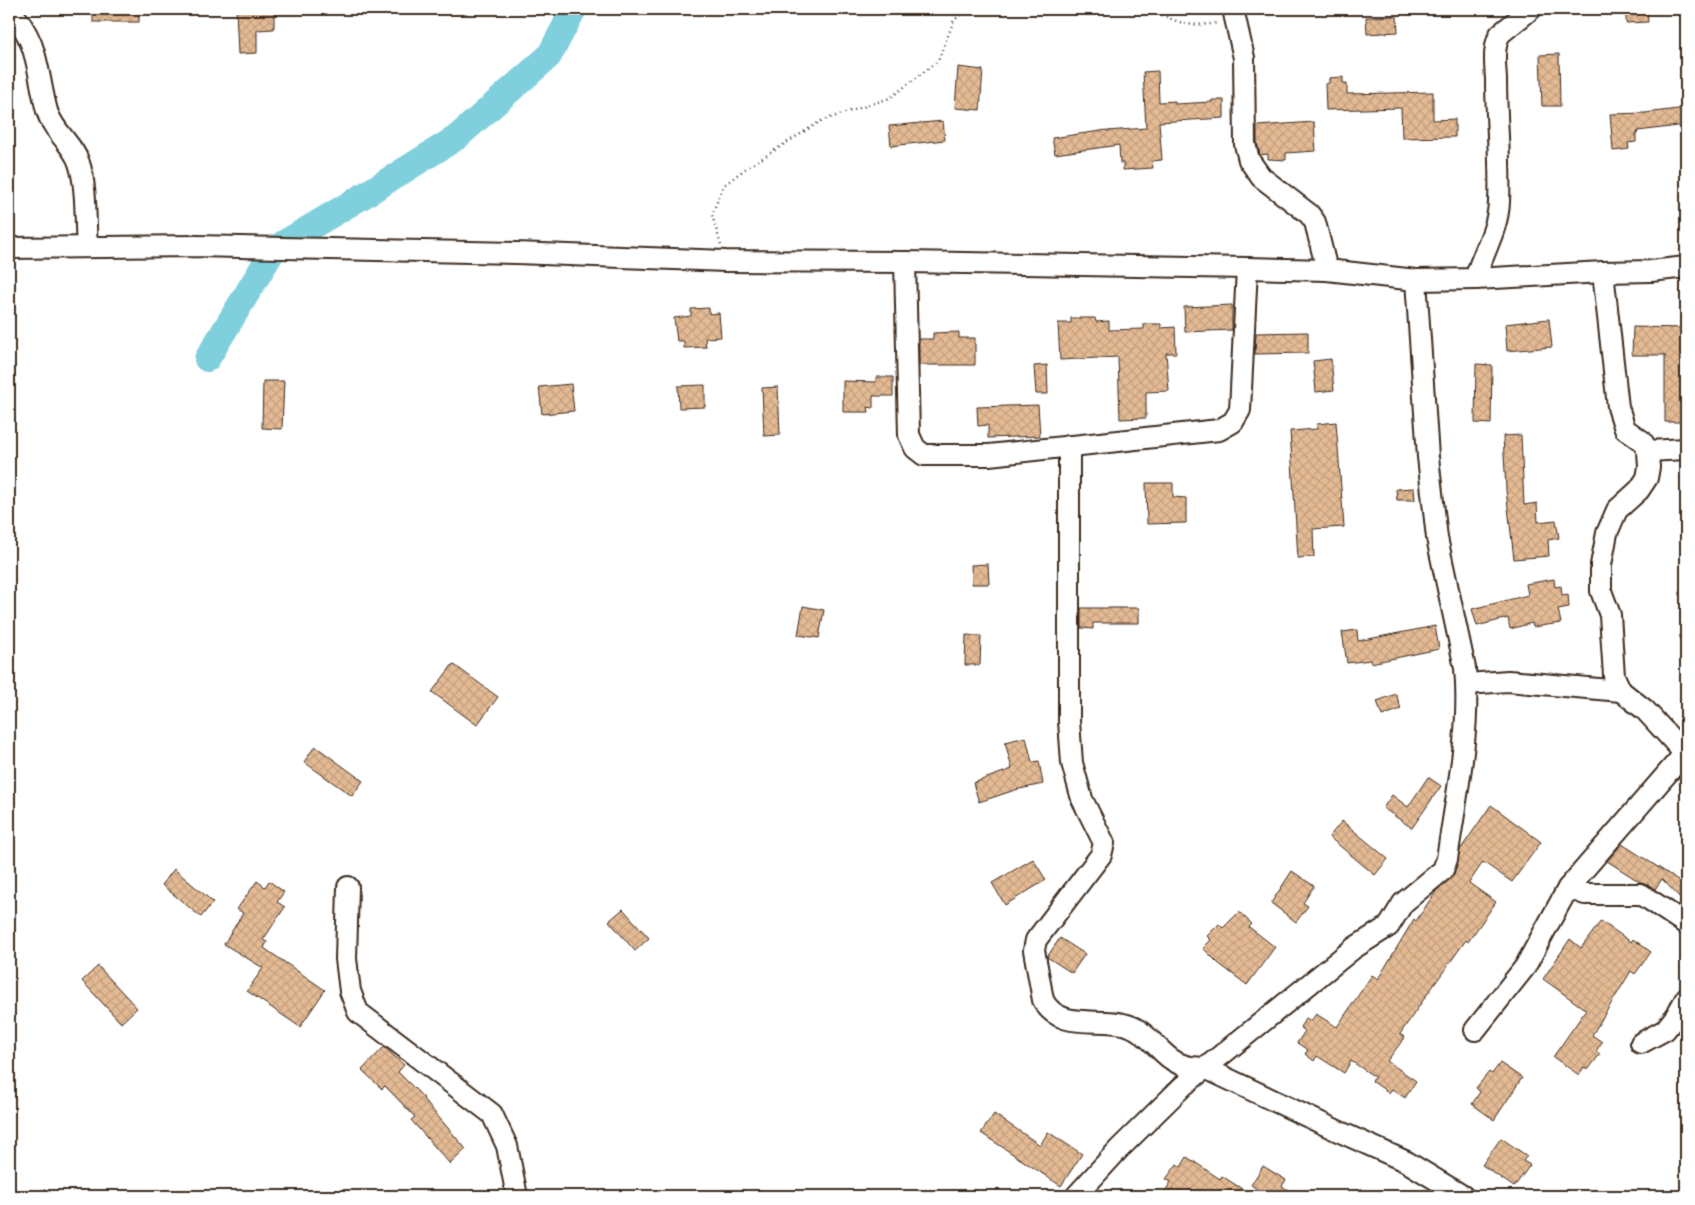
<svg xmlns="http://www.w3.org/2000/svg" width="1695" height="1205" font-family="'Shantell Sans',sans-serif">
	<defs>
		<pattern id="building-cross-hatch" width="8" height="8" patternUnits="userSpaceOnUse" patternTransform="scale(1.25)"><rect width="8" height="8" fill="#e4ba94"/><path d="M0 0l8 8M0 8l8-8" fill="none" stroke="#c4a07f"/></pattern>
	</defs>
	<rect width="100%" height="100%" fill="#fff"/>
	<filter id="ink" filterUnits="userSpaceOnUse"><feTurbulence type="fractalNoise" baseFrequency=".02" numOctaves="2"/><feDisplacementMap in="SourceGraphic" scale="10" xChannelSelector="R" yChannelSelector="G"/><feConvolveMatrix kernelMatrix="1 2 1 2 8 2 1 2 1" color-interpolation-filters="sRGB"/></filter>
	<g filter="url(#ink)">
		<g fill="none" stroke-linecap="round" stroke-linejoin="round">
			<path stroke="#80cfdd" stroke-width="26" d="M207,359L274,249L363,196L456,138L549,56L574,9"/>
		</g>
		<g fill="url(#building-cross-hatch)" stroke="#3b2a1e">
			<rect x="93" y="9" width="46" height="13"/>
			<path d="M236,9H274V29L257,30V53L238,54Z"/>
			<path d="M1626,9H1647L1648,22L1626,23Z"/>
			<path d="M1397,16L1398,32L1367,34L1366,17Z"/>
			<path d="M1559,54L1560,106H1542L1540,55Z"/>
			<path d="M958,67L983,70L980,110L955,108Z"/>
			<path d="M1158,71L1159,102L1175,101V104L1212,102V100H1224V118L1159,122L1162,160L1152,161L1153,168L1123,170V163H1120L1119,145L1055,154L1052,138L1107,130V131L1146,128L1143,72Z"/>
			<path d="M1343,77V83H1347V94L1433,92V120L1455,119V137L1402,138L1401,108L1326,110L1325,84L1329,83V78Z"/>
			<path d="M1686,108V125L1638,131L1637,134H1636V142L1628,143L1629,149L1613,151L1610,114L1645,113Z"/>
			<path d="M943,121L945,140L891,146L889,126Z"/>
			<path d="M1314,122L1316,151L1286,153V160L1268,159V154L1260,155L1257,142V126Z"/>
			<path d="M1232,305V330L1185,332L1184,307Z"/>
			<path d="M709,308V314L719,313L721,337L705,338L706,347L684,348V341H677L674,318L691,316V309Z"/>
			<path d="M1071,318H1095L1096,322L1109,321V330L1144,329V324H1161V328L1175,327L1176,353H1166L1169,391L1146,392V418L1120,419L1118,357L1060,360L1058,323H1071Z"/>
			<path d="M1549,319L1552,347L1507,351L1505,324Z"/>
			<path d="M1633,327L1686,328V356H1684L1683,422H1665V355H1632Z"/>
			<path d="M959,332V338H975V365H919V339H933V333Z"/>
			<path d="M1308,332V353L1255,354L1256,333Z"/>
			<path d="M1331,359L1334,390L1316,392L1313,361Z"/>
			<path d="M1476,364L1492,365L1491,424L1475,423Z"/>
			<path d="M1047,365L1048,394H1036L1034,366Z"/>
			<path d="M876,377H893V396H873V408L868,407L869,412H843V381L876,382Z"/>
			<path d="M263,381H284L282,429L262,428Z"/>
			<path d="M571,384L574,411L542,414L539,387Z"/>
			<path d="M705,385V407L679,408L678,386Z"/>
			<path d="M778,387L780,435L764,436L762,388Z"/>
			<path d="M1038,405L1040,436L988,438V425L978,426L977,407Z"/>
			<path d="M1336,422L1344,527L1313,529L1314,557L1298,558L1290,431L1317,429V424Z"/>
			<path d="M1521,435L1524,505L1537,503L1538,522L1556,520L1559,538L1548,540L1549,556L1514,559L1506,490L1503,436Z"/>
			<path d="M1146,483H1173V497L1186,498V523L1147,524Z"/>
			<path d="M1414,488L1415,500H1397L1396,489Z"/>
			<path d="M988,564L989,584H972L971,565Z"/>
			<path d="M1554,579L1555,587L1561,586L1562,595L1568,594L1569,607L1558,609L1561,623L1533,627L1532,623L1510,629L1508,618L1477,626L1472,609L1528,595L1526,584Z"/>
			<path d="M803,606L824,610L819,638L798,635Z"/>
			<path d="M1081,608H1139V623H1093V629L1081,628Z"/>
			<path d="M1435,626L1439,649L1371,663L1370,660L1347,663L1342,632L1357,630L1358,641Z"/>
			<path d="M966,635L981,636L980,665H965Z"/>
			<path d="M453,664L498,697L477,725L432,692Z"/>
			<path d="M1396,694L1401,709L1382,716L1377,701Z"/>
			<path d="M1026,737L1032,762L1039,761L1043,784L1015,790L979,802L973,783L1012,769L1005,742Z"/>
			<path d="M315,746L363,781L352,796L304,762Z"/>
			<path d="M1428,777L1441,786L1412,828L1383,808L1392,795L1408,807Z"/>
			<path d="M1491,805L1541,842L1512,882L1483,862L1469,883L1496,902L1468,942L1466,940L1426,996L1400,1034L1405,1037L1387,1061L1416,1081L1405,1098L1392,1089L1389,1093L1372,1081L1375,1077L1351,1061L1344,1073L1317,1056L1314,1061L1305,1054L1308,1050L1297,1043L1305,1031L1300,1027L1306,1018L1311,1021L1316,1014L1337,1027L1372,975L1378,979L1414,919L1416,921L1436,891L1454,874L1460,850Z"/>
			<path d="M1342,821L1388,859L1375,875L1329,837Z"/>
			<path d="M1622,844L1678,880L1686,873V904L1662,879L1655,889L1647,884L1640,882L1607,861Z"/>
			<path d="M1033,859L1046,880L1005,905L992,883Z"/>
			<path d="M174,869L213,902L201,917L162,885Z"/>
			<path d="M1292,871L1314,886L1303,903L1308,906L1296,922L1271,903Z"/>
			<path d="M257,881L265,887L269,881L284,892L277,902L285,907L263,940L267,942L264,948L325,990L300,1027L247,991L263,968L224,944L243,913L237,909Z"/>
			<path d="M623,909L649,938L635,951L609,921Z"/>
			<path d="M1239,912L1252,924L1249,927L1275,947L1247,985L1218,963L1203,948L1211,940L1207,936L1219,924L1223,928Z"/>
			<path d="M1601,921L1631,942L1633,939L1651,952L1635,974L1631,971L1592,1035L1602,1042L1596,1051L1600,1054L1588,1070L1584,1067L1579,1075L1553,1057L1586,1010L1543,979L1570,939L1581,948Z"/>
			<path d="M1060,938L1085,954L1072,973L1047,957Z"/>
			<path d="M98,966L137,1008L121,1023L82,981Z"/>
			<path d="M384,1047L404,1065L398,1072L424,1098L423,1099L466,1149L450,1164L411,1120L415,1117L385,1086L382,1089L362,1070Z"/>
			<path d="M1500,1063L1522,1078L1494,1120L1472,1104L1480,1092L1476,1088L1489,1072L1492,1074Z"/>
			<path d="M994,1114L1040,1145L1048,1132L1082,1154L1061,1186L981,1133Z"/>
			<path d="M1501,1138L1527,1156L1523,1161L1530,1165L1514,1187L1482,1165Z"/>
			<path d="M1187,1157L1220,1179L1222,1176L1253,1196H1162L1171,1182L1166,1179L1177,1164L1181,1167Z"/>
			<path d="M1263,1166L1286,1180L1282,1186L1297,1196H1267L1251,1185Z"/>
		</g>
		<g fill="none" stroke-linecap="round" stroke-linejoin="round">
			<defs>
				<g id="minor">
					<path d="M9,9C40,43 36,70 47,111C53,131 74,146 79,163C87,186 85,223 87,247"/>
					<path d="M1233,9L1244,58L1245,144L1249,160L1261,177L1309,214L1315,222L1327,270"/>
					<path d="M9,248L196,246L516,253L726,261L905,262L1247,268L1327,270L1416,280L1475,279L1603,272L1651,271L1686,267"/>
					<path d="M905,262L909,435L915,448L924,455H989L1219,430L1233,422L1240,410L1247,268"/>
					<path d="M1603,272L1618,407L1625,429L1642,441L1648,451L1649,467L1647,478L1639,490L1617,510L1607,533L1601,565V591L1610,615L1614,676L1621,691L1645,710L1686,755"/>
					<path d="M1475,279C1482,254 1498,230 1499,202C1501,162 1496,120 1496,79C1495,64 1493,47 1500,34L1531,9"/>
					<path d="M1069,446V721L1072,763L1082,799L1104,843L1101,855L1036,940L1034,950L1043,1000C1060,1033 1102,1015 1130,1026C1152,1034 1163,1061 1186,1066C1192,1068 1199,1067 1205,1068L1338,1131L1407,1162L1463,1196"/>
					<path d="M1648,451L1686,449"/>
					<path d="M1467,684L1508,681L1621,691"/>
					<path d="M348,887L346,959L350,991L358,1012L492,1114L507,1146L517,1196"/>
					<path d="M1568,888L1585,894H1641L1686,924"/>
					<path d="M1475,1030L1525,967L1568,888L1685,753"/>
					<path d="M1641,1043L1665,1030L1676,1016L1686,998"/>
					<path d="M1076,1196L1118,1150L1183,1086L1354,948L1389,926L1403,903L1443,870L1447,859C1456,796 1471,731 1465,668L1437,538L1428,457L1416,280"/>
				</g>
			</defs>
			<use href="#minor" stroke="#3b2a1e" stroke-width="24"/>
			<g stroke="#3b2a1e" stroke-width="2.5" stroke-dasharray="1 4" stroke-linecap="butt">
				<path d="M1153,9C1177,24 1190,27 1219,23"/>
				<path d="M721,245L712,215L723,186L745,169L821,121L890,98L938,61L954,20L969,9"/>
			</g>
			<use href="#minor" stroke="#fff" stroke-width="20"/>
		</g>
	</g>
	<rect width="1695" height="1205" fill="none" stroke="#fff" stroke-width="30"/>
	<rect x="15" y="15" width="1665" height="1175" fill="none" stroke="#3b2a1e" stroke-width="2" filter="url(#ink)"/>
</svg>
